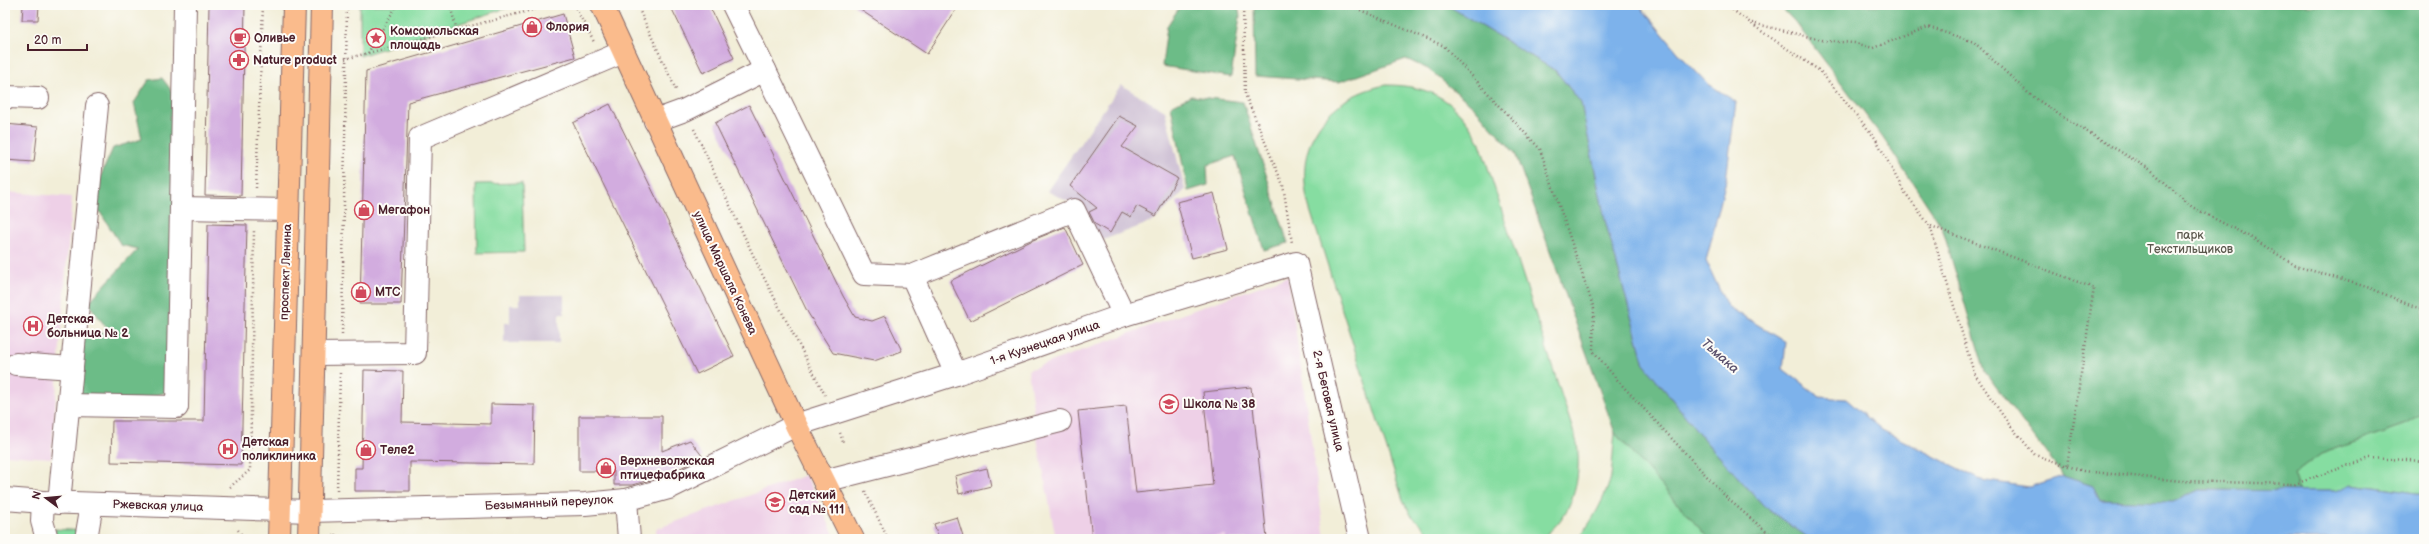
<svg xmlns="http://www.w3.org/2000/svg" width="2429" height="544" font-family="'Balsamiq Sans',sans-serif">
	<rect width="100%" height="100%" fill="#fdfcf7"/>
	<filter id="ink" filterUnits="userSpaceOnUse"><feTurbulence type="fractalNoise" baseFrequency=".025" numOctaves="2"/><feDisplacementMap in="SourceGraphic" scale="8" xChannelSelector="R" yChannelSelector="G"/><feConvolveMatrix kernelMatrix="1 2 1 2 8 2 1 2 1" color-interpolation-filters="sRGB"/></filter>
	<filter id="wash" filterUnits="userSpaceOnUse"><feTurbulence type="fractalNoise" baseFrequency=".012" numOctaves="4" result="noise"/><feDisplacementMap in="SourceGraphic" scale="16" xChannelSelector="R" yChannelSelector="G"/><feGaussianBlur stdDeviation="0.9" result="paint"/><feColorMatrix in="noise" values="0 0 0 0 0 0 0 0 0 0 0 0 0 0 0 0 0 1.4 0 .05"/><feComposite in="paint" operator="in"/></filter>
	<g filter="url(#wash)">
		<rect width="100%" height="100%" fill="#f2eed8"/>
		<g fill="#eed0e7">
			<path d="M5,192L72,197L51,458L5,455Z"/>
			<path d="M1288,276L1325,539H1056L1038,444L1028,370Z"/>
			<path d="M806,475L836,539H657L656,529Z"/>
		</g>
		<g fill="#ccbed3">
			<path d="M1121,85L1165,111L1185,190L1154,221L1092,244L1075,205L1047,191Z"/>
			<path d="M520,295H564V314H559V343H504V323H510V305H520Z"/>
		</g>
		<g fill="#86dda1" stroke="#687e66">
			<path d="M360,5H516L360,56Z"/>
			<path d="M1386,85C1432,85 1459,102 1480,143L1577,443C1582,480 1573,517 1540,539H1435L1411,515L1403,500L1310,210C1291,148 1323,97 1386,85Z"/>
			<path d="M522,183L524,252L477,253L476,184Z"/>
			<path d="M2424,413V494L2353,484L2336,491H2300L2294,474L2321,454L2406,424Z"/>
			<path d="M1615,433L1709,539H1575C1587,534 1609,490 1611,476C1613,462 1613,447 1615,433Z"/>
			<path d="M55,529L83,531L81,539H56Z"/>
		</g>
		<g fill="#6cbc87" stroke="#5b6e59">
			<path d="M1181,5H1238L1240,16L1231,77L1162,66L1167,26Z"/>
			<path d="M1254,5H1447L1556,71L1581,103L1606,224L1644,364L1706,442L1764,506L1810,539H1709L1615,433L1515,153L1473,106L1428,69L1406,59L1339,82L1255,76Z"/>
			<path d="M1779,5H2424V413L2406,424L2321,454L2294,474L2300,491L2199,490L2172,503L2100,500L2093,486L2063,476L1985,372L1942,227L1883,138L1795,22Z"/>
			<path d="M162,78L178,99L171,390L147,399L78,401L74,339L109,331L88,303L138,249L121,245L91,198L113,148L142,139L134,103L149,80Z"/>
			<path d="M1191,96L1243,102L1288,243L1264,250L1235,156L1207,165L1208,185L1188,191L1171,106Z"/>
		</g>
		<path fill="#7db2eb" stroke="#64688b" d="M1447,5H1639L1681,56L1707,83L1736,102L1726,180L1706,261L1727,306L1786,342L1783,369L1820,397L1846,399L1882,430L1981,480L2029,487L2063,476L2093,486L2100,500L2172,502L2199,490L2336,491L2352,484L2424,494V539H1810L1764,506L1706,442L1644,364L1606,224L1581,103L1556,71Z"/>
		<g id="blocks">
			<g fill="#d2acdf">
				<path d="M23,5H39L38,20H22Z"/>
				<path d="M209,5H245L241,196L205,195Z"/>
				<path d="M670,5H709L734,58L703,73Z"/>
				<path d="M853,5H959L927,54Z"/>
				<path d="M563,14L575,57L408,102L401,304H360L366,71Z"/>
				<path d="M610,104L734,356L697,374L573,123Z"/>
				<path d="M749,105L843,296L855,317L872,321L885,316L902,351L874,361L833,353L808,313L715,123Z"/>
				<path d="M1119,116L1138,126L1122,147L1177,178L1156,216L1137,206L1131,217L1122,212L1110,233L1095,224L1089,212L1097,208L1070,186Z"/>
				<path d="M5,124L38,127L34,162L5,160Z"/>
				<path d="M1214,193L1228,249L1192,258L1177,202Z"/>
				<path d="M208,224L247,225L241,465L111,462L112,421H204Z"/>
				<path d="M1065,227L1083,265L970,321L950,281L1033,240Z"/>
				<path d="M364,370L403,371L402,422L491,424V404L535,405L534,464L410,462V491H355V468H362Z"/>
				<path d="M1251,387L1267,539H1225V535L1185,539H1092L1078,411L1126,406L1136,493L1213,485L1203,392Z"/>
				<path d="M579,416H662V451L690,440L703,457L664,476L632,485H614V471H579Z"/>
				<path d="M987,468L991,486L959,494L955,476Z"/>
				<path d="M957,517L964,539H939L934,524Z"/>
			</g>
		</g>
	</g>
	<g filter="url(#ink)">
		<use href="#blocks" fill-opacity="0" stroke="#856768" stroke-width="1"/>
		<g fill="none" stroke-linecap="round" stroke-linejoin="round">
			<defs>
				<g id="minor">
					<path d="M733,5L765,70"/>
					<path d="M5,97L38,98"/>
					<path d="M655,121L685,110L765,70L864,274L912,276L956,374"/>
					<path d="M181,208L287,210"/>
					<path d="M912,276L1074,210L1124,315"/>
					<path d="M314,354L415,353L420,138L623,52"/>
					<path d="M16,364L72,368"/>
					<path d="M69,405L177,407L185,5"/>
					<path d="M824,481L1060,421"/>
					<path d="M5,499L43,502L310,511L585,504L626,500L669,488L796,425L956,374L1124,315L1296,263L1360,539"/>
					<path d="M626,500L629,539"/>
					<path d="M43,502L42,521L47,539"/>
					<path d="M59,503L97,106"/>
					<path d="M86,539L92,504"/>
				</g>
				<g id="major">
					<path d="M602,5L796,425L853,539"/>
					<path d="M279,539L294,5"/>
					<path d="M309,539L322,5"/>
				</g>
			</defs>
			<use href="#minor" stroke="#856768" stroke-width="24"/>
			<use href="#major" stroke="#856768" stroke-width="24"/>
			<g stroke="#856768" stroke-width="2.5" stroke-dasharray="1 3" stroke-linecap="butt">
				<path d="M450,5L457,31"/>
				<path d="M574,5L594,42"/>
				<path d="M637,5L677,92"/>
				<path d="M1243,5L1245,94L1283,185L1292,243"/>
				<path d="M1354,5L1360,10L1444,46L1540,149L1594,309L1593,351L1620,383L1728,499L1775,539"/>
				<path d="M1726,5L1764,33L1820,71L1876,139L1903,190L1930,226L1974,373L2008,423L2035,455L2083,471L2181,481L2295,484L2370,458L2424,461"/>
				<path d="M1752,23L1826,41L1855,43L1873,48L1928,27L1974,42L2028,93L2064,118L2151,170L2192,207L2252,238L2296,266L2370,288L2415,307L2424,309"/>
				<path d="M368,53L397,5"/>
				<path d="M345,59L551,5"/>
				<path d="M694,129L762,274L825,395"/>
				<path d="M256,188L263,5"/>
				<path d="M1931,226L2094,288L2067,466"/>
				<path d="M342,334L347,5"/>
				<path d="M840,433L843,442"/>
				<path d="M230,487L250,470L254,229"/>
				<path d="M337,490L340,373"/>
				<path d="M865,491L888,539"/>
				<path d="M238,530L245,539"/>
				<path d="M335,539V531"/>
			</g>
			<use href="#minor" stroke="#fff" stroke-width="22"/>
			<use href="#major" stroke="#fabb8c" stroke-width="22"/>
		</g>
	</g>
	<defs>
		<symbol id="shop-ring" viewBox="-11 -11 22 22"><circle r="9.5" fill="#fdfcf7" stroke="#d1495b" stroke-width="1.5"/><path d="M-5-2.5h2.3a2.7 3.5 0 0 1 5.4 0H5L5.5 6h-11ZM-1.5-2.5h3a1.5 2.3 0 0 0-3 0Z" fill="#d1495b"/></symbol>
		<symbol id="cafe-ring" viewBox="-11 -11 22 22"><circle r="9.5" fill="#fdfcf7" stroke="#d1495b" stroke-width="1.5"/><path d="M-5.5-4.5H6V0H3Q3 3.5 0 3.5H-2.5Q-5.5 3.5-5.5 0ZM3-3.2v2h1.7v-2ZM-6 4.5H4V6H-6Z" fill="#d1495b"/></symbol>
		<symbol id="sight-ring" viewBox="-11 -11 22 22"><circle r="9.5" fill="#fdfcf7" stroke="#d1495b" stroke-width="1.5"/><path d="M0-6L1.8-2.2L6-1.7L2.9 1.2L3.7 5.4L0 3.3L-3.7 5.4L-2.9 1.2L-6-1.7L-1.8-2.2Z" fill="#d1495b"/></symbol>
		<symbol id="pharmacy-ring" viewBox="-11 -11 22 22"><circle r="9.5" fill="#fdfcf7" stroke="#d1495b" stroke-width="1.5"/><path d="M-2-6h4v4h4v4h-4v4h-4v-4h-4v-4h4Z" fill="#d1495b"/></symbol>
		<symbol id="hospital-ring" viewBox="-11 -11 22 22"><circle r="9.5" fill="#fdfcf7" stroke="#d1495b" stroke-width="1.5"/><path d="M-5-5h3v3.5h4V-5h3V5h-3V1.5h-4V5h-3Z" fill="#d1495b"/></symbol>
		<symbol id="school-ring" viewBox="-11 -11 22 22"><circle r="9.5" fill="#fdfcf7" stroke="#d1495b" stroke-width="1.5"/><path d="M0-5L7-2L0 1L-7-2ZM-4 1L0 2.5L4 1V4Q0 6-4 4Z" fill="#d1495b"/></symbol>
	</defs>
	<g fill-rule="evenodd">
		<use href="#shop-ring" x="521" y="16" width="22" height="22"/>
		<use href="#cafe-ring" x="229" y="27" width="22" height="22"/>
		<use href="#sight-ring" x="365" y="27" width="22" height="22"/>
		<use href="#pharmacy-ring" x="228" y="49" width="22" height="22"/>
		<use href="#shop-ring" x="353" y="199" width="22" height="22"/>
		<use href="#shop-ring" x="350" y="281" width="22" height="22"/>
		<use href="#hospital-ring" x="22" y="315" width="22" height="22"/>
		<use href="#school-ring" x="1158" y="393" width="22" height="22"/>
		<use href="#hospital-ring" x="217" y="438" width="22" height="22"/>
		<use href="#shop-ring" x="355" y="439" width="22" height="22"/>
		<use href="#shop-ring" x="595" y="457" width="22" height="22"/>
		<use href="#school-ring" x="764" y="491" width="22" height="22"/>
	</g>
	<g text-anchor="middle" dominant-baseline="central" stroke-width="4" stroke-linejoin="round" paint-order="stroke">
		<g font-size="12" font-weight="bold" fill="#4a1f2b" stroke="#fdfcf7" text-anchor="start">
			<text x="546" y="27">Флория</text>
			<text x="390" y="31">Комсомольская<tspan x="390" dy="14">площадь</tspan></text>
			<text x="254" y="38">Оливье</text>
			<text x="253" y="60">Nature product</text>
			<text x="378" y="210">Мегафон</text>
			<text x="375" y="292">МТС</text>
			<text x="47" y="319">Детская<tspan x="47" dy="14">больница № 2</tspan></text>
			<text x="1183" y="404">Школа № 38</text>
			<text x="242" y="442">Детская<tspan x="242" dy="14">поликлиника</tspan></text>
			<text x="380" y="450">Теле2</text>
			<text x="620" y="461">Верхневолжская<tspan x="620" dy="14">птицефабрика</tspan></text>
			<text x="789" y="495">Детский<tspan x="789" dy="14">сад № 111</tspan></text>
		</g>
		<g font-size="12" fill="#5c584e" stroke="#fdfcf7">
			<text x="2190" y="235">парк<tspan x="2190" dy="14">Текстильщиков</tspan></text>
		</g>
		<g font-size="12" fill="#4a1f2b" stroke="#fdfcf7">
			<text transform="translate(286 272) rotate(-88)">проспект Ленина</text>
			<text transform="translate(725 273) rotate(65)">улица Маршала Конева</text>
			<text transform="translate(1045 343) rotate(-19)">1-я Кузнецкая улица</text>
			<text transform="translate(1328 401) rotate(77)">2-я Беговая улица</text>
			<text transform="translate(549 503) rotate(-3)">Безымянный переулок</text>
			<text transform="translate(158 506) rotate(2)">Ржевская улица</text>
		</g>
		<g font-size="13" font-style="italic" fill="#5c526e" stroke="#fdfcf7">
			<text transform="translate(1720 356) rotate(41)">Тьмака</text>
		</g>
	</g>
	<rect width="2429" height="544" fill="none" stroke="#fdfcf7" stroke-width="20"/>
	<g transform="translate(46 498) rotate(286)" stroke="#fdfcf7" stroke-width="3" paint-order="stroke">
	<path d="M0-3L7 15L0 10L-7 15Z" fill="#4a1f2b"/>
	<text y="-6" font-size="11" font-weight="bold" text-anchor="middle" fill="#4a1f2b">N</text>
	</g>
	<path d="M28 44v6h59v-6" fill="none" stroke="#4a1f2b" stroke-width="2"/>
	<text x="34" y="44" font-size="12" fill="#4a1f2b" stroke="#fdfcf7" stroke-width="3" paint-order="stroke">20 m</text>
</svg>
